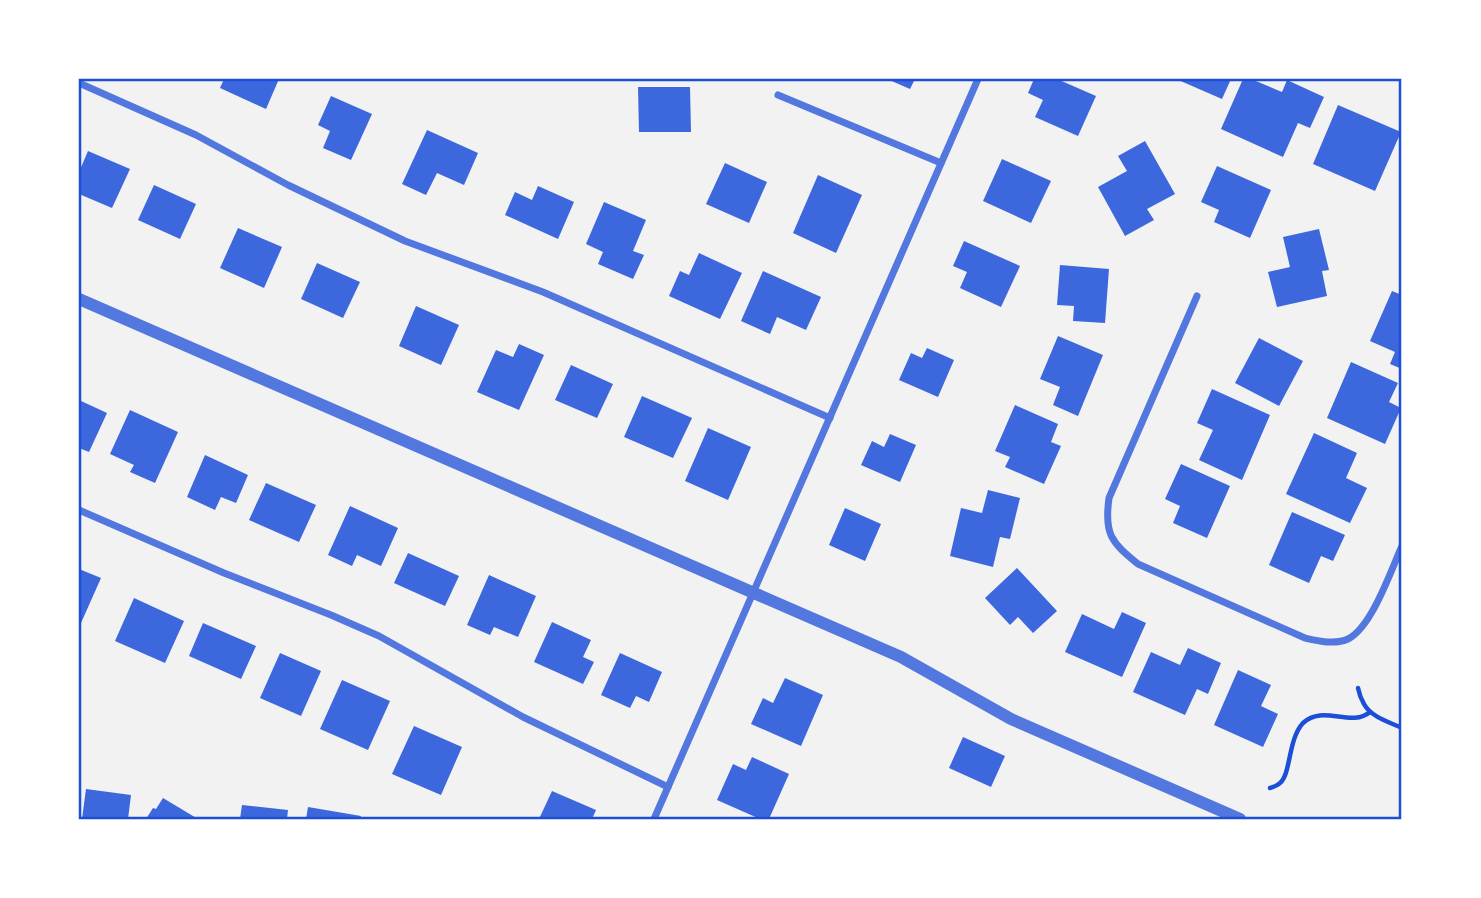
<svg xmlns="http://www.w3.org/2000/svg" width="1481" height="898" font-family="'PT Serif',serif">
	<rect width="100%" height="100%" fill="#f2f2f2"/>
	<g fill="#3d67dc">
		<path d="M224,79H279L266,109L220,88Z"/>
		<path d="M887,79H915L910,89Z"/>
		<path d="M1034,79H1057L1096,96L1078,136L1035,117L1043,100L1028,93Z"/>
		<path d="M1176,79H1231L1222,99Z"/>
		<path d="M1243,79H1251L1282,92L1287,80L1324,97L1310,128L1298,123L1283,157L1221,129Z"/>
		<path d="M638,87H690L691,132H639Z"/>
		<path d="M331,96L372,114L351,160L323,148L330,131L318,125Z"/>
		<path d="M1338,105L1401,132L1375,191L1313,164Z"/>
		<path d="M427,130L478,153L464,185L437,173L426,195L402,184Z"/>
		<path d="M1145,141L1175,194L1147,209L1154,220L1125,236L1098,187L1127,171L1118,156Z"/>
		<path d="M88,151L130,169L112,208L79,194V172Z"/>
		<path d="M1002,159L1051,181L1031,223L983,201Z"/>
		<path d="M725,163L767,182L749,223L706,204Z"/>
		<path d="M1217,166L1271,190L1250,238L1214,222L1219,210L1201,202Z"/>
		<path d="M818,175L862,195L836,253L793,233Z"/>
		<path d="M154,185L196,204L180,239L138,220Z"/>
		<path d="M538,186L574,202L558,239L505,215L515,192L532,200Z"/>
		<path d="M604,202L646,220L633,251L644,255L633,279L598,264L603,252L586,244Z"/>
		<path d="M238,228L282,247L264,288L220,268Z"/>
		<path d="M1319,229L1329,270L1322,271L1327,296L1277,307L1268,272L1290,267L1283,237Z"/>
		<path d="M964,241L1020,266L1001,307L960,288L967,272L953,266Z"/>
		<path d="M699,253L742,273L720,319L669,296L680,271L689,275Z"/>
		<path d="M317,263L360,282L343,318L301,299Z"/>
		<path d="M1060,265L1109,269L1105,323L1073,321L1074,306L1057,305Z"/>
		<path d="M763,271L821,297L806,330L777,317L770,334L741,321Z"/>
		<path d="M1392,291L1402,295V369L1390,364L1395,352L1370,341Z"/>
		<path d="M416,306L459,325L441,365L399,346Z"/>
		<path d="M1058,336L1103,355L1078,416L1053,405L1060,387L1040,379Z"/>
		<path d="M1259,338L1303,361L1279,406L1235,383Z"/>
		<path d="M519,344L544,355L519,410L477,392L496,350L513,357Z"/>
		<path d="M927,348L954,360L938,397L899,380L911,353L922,358Z"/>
		<path d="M1351,362L1398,383L1389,402L1401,408L1385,444L1327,418Z"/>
		<path d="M571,365L613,384L597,418L555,400Z"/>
		<path d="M1212,389L1270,415L1242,480L1199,460L1213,430L1197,423Z"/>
		<path d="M642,396L692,418L673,458L624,437Z"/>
		<path d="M79,400L107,413L89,452L79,448Z"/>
		<path d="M1015,405L1058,424L1051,442L1061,446L1044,484L1005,467L1010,457L995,451Z"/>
		<path d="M130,410L178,432L155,483L130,472L134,465L110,454Z"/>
		<path d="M708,428L751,447L728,500L685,481Z"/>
		<path d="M1314,433L1357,453L1346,478L1367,488L1350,523L1286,494Z"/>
		<path d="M890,434L916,445L900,482L861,465L872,441L884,447Z"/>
		<path d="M205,455L248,475L236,503L221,497L215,510L187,497Z"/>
		<path d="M1181,464L1230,486L1207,538L1173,523L1180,506L1165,499Z"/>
		<path d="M266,483L316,505L299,542L249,520Z"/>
		<path d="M988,490L1020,498L1010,539L1000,537L993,567L950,556L961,508L982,513Z"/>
		<path d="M350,506L398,528L381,566L357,555L352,566L328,555Z"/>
		<path d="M845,508L881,524L865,561L829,545Z"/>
		<path d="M1292,512L1345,535L1333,561L1321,556L1309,583L1269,565Z"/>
		<path d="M408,553L459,576L445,606L394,583Z"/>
		<path d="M1017,568L1057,611L1033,633L1018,617L1010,625L985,598Z"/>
		<path d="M79,569L101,578L81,623L79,622Z"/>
		<path d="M489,575L536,596L518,637L494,627L490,635L467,625Z"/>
		<path d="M134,598L184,621L165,663L115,641Z"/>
		<path d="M1122,612L1146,623L1122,677L1065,652L1082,614L1114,629Z"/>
		<path d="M552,622L591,640L583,657L594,662L583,684L534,662Z"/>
		<path d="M203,623L256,646L241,679L189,656Z"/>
		<path d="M1188,648L1221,663L1208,694L1197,689L1185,715L1133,692L1151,652L1180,665Z"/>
		<path d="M280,653L321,671L301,716L260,698Z"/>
		<path d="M620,653L662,672L649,702L636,696L630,708L601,695Z"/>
		<path d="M1238,670L1271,685L1261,706L1278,714L1263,747L1214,725Z"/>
		<path d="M785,678L823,695L801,746L751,724L763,698L773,703Z"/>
		<path d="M342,680L390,701L368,750L320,729Z"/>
		<path d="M414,726L462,747L441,795L392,774Z"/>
		<path d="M963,737L1005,756L991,787L949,768Z"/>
		<path d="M752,757L789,774L769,819H760L717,800L733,764L746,770Z"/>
		<path d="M86,789L131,795L128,819H82Z"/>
		<path d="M552,791L596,810L592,819H539Z"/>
		<path d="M163,798L198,819H146L153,808L156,809Z"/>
		<path d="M242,805L288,810L287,819H240Z"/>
		<path d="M308,807L361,816L360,819H306Z"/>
	</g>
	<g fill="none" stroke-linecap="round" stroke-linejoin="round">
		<g stroke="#1d4ed8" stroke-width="4.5">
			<path d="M1358,688C1359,693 1361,699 1364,704C1371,717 1389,722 1402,728"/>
			<path d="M1270,788C1273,787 1277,786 1280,783C1291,774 1288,739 1303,723C1323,704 1351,728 1370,712"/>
		</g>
		<g stroke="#5277de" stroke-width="7">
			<path d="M79,83L196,135L288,185L405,241L543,292L830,418"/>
			<path d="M778,95L941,163"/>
			<path d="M1197,296L1109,498C1104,534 1111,542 1138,564L1305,638C1318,641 1335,645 1348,639C1372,627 1391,570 1402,546"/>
			<path d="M79,510L224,573L331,615L379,636L523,717L668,787"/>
			<path d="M654,819C761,572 871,326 978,79"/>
		</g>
		<path stroke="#5277de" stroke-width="12" d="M79,299L901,657L1011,719L1240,819"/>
	</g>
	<rect width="1481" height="898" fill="none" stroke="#ffffff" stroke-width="161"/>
	<rect x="80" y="80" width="1320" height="738" fill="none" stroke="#1d4ed8" stroke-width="2.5"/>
</svg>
